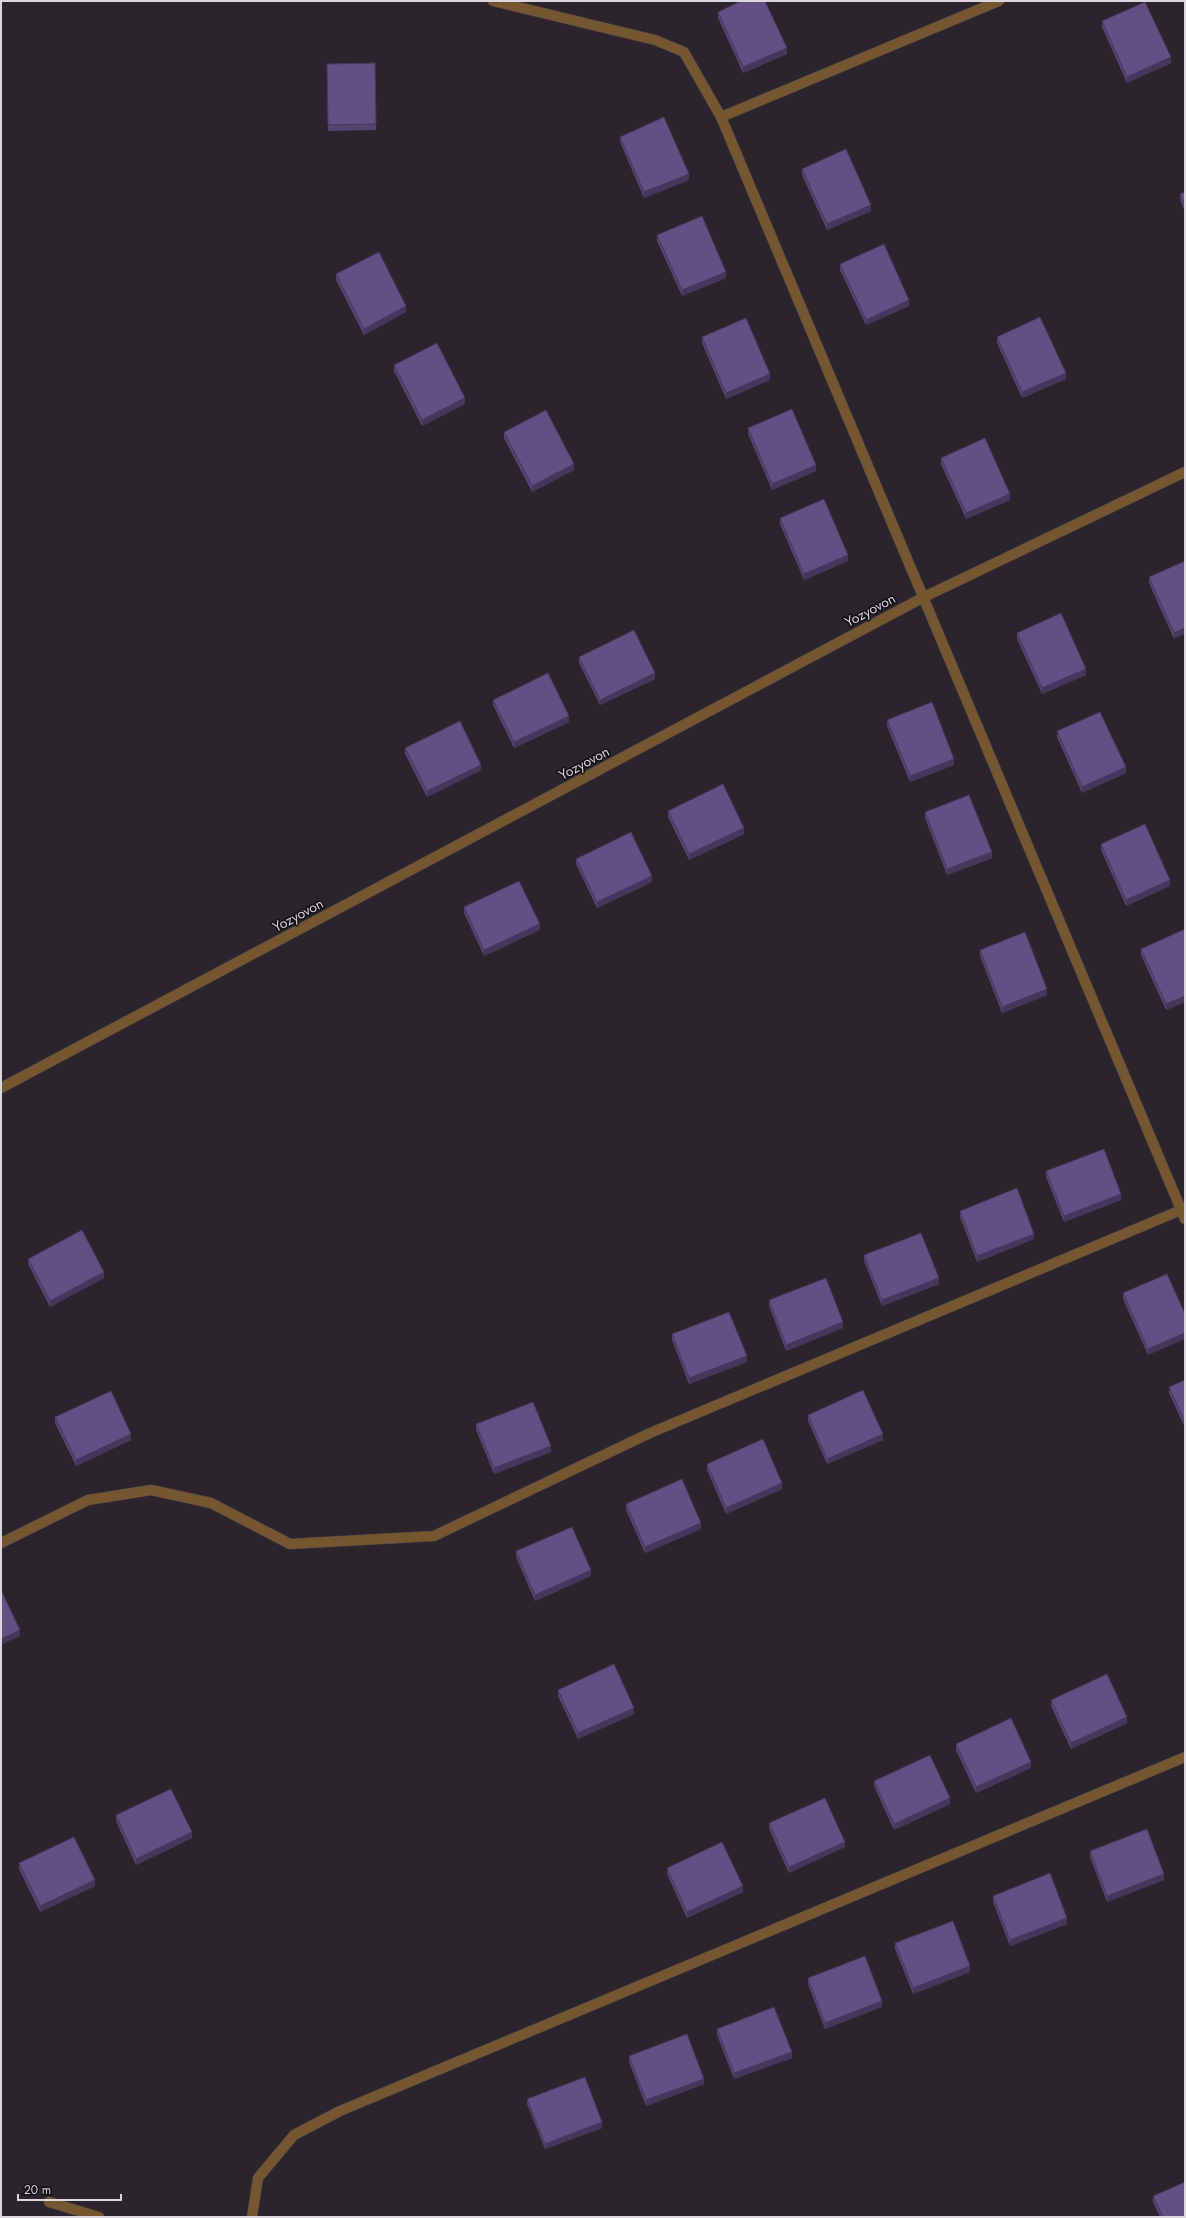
<svg xmlns="http://www.w3.org/2000/svg" width="1186" height="2218" font-family="Jost,sans-serif">
	<rect width="100%" height="100%" fill="#2c242d"/>
	<g fill="none" stroke-linecap="round" stroke-linejoin="round">
		<defs>
			<g id="minor">
				<path d="M493,1L655,40L684,52L721,117L1185,1219"/>
				<path d="M721,117L999,1"/>
				<path d="M1,1088L924,597L1185,472"/>
				<path d="M1,1543L88,1500L151,1490L211,1503L290,1544L434,1536L650,1433L1181,1210"/>
				<path d="M49,2202L99,2217"/>
				<path d="M252,2217L258,2178L294,2135L340,2111L1185,1757"/>
			</g>
		</defs>
		<use href="#minor" stroke="#484149" stroke-width="11"/>
		<use href="#minor" stroke="#745631" stroke-width="10"/>
	</g>
	<g fill="#554472">
		<path d="M718,12L787,54L743,73L718,18Z"/>
		<path d="M1102,21L1171,63L1127,83L1102,27Z"/>
		<path d="M375,63L376,130L328,131L327,64Z"/>
		<path d="M620,137L689,180L644,198L620,142Z"/>
		<path d="M802,169L871,211L827,230L802,175Z"/>
		<path d="M1185,192V212L1180,200V194Z"/>
		<path d="M657,235L726,278L682,296L657,241Z"/>
		<path d="M840,264L909,306L866,325L840,270Z"/>
		<path d="M336,274L406,312L364,335L336,280Z"/>
		<path d="M702,337L770,380L726,399L702,343Z"/>
		<path d="M997,337L1066,379L1022,398L997,343Z"/>
		<path d="M394,365L465,404L422,426L394,371Z"/>
		<path d="M748,428L816,471L772,490L748,434Z"/>
		<path d="M504,432L574,470L532,492L504,438Z"/>
		<path d="M941,458L1010,500L966,519L941,464Z"/>
		<path d="M780,518L848,561L804,580L780,524Z"/>
		<path d="M1185,561L1174,639L1149,583V577Z"/>
		<path d="M1017,633L1086,675L1042,694L1017,639Z"/>
		<path d="M579,657L655,679L600,705L579,663Z"/>
		<path d="M493,700L569,722L514,748L493,705Z"/>
		<path d="M887,720L954,765L910,782L887,726Z"/>
		<path d="M1057,731L1126,773L1082,793L1057,737Z"/>
		<path d="M405,748L481,770L427,797L405,754Z"/>
		<path d="M668,811L744,834L689,860L668,817Z"/>
		<path d="M925,812L992,858L947,875L925,818Z"/>
		<path d="M1101,844L1170,886L1126,906L1101,850Z"/>
		<path d="M576,859L652,882L597,908L576,864Z"/>
		<path d="M464,907L540,930L484,956L464,913Z"/>
		<path d="M1185,929V1002L1166,1010L1141,955V949Z"/>
		<path d="M980,950L1047,995L1002,1013L980,956Z"/>
		<path d="M1046,1171L1121,1200L1064,1222L1046,1177Z"/>
		<path d="M960,1211L1034,1239L977,1262L960,1217Z"/>
		<path d="M864,1255L939,1284L882,1306L864,1261Z"/>
		<path d="M28,1259L104,1278L50,1307L28,1264Z"/>
		<path d="M1167,1274L1148,1355L1123,1299V1293Z"/>
		<path d="M769,1300L843,1328L786,1351L769,1306Z"/>
		<path d="M672,1334L747,1362L689,1384L672,1340Z"/>
		<path d="M1185,1380V1428L1169,1393V1387Z"/>
		<path d="M808,1415L883,1440L827,1464L808,1421Z"/>
		<path d="M55,1417L131,1440L76,1466L55,1423Z"/>
		<path d="M476,1424L551,1452L494,1474L476,1430Z"/>
		<path d="M707,1464L782,1489L726,1514L707,1470Z"/>
		<path d="M626,1504L701,1529L645,1553L626,1510Z"/>
		<path d="M516,1551L591,1576L535,1601L516,1557Z"/>
		<path d="M558,1690L634,1714L578,1739L558,1696Z"/>
		<path d="M1051,1700L1127,1723L1071,1749L1051,1706Z"/>
		<path d="M956,1744L1031,1768L976,1793L956,1750Z"/>
		<path d="M874,1781L950,1804L894,1830L874,1786Z"/>
		<path d="M116,1815L192,1838L136,1865L116,1821Z"/>
		<path d="M769,1823L845,1847L789,1873L769,1829Z"/>
		<path d="M1090,1851L1164,1880L1107,1902L1090,1857Z"/>
		<path d="M19,1863L95,1886L40,1912L19,1869Z"/>
		<path d="M667,1868L743,1892L687,1918L667,1874Z"/>
		<path d="M993,1896L1067,1924L1010,1946L993,1902Z"/>
		<path d="M895,1943L970,1972L913,1994L895,1949Z"/>
		<path d="M808,1978L882,2007L825,2029L808,1984Z"/>
		<path d="M717,2029L792,2058L734,2079L717,2035Z"/>
		<path d="M629,2056L704,2084L646,2106L629,2062Z"/>
		<path d="M527,2099L602,2128L545,2149L527,2104Z"/>
		<path d="M1153,2196L1185,2217H1160L1153,2202Z"/>
	</g>
	<g fill="#45375c">
		<path d="M787,48V54L743,73V67Z"/>
		<path d="M1171,57V63L1127,83V77Z"/>
		<path d="M689,174V180L644,198V192Z"/>
		<path d="M871,205V211L827,230V224Z"/>
		<path d="M726,272V278L682,296V290Z"/>
		<path d="M909,300V306L866,325V320Z"/>
		<path d="M406,306V312L364,335V329Z"/>
		<path d="M1066,373V379L1022,398V392Z"/>
		<path d="M770,374V380L726,399V393Z"/>
		<path d="M465,398V404L422,426V420Z"/>
		<path d="M574,464V470L532,492V486Z"/>
		<path d="M816,465V471L772,490V484Z"/>
		<path d="M1010,494V500L966,519V513Z"/>
		<path d="M848,555V561L804,580V574Z"/>
		<path d="M1185,628V634L1174,639V633Z"/>
		<path d="M1086,669V675L1042,694V688Z"/>
		<path d="M655,673V679L600,705V700Z"/>
		<path d="M569,716V722L514,748V742Z"/>
		<path d="M954,759V765L910,782V776Z"/>
		<path d="M481,765V770L427,797V791Z"/>
		<path d="M1126,767V773L1082,793V787Z"/>
		<path d="M744,828V834L689,860V854Z"/>
		<path d="M992,852V858L947,875V869Z"/>
		<path d="M652,876V882L597,908V902Z"/>
		<path d="M1170,880V886L1126,906V900Z"/>
		<path d="M540,924V930L484,956V950Z"/>
		<path d="M1047,989V995L1002,1013V1007Z"/>
		<path d="M1185,996V1002L1166,1010V1004Z"/>
		<path d="M1121,1194V1200L1064,1222V1216Z"/>
		<path d="M1034,1234V1239L977,1262V1256Z"/>
		<path d="M104,1272V1278L50,1307V1301Z"/>
		<path d="M939,1278V1284L882,1306V1300Z"/>
		<path d="M843,1322V1328L786,1351V1345Z"/>
		<path d="M1185,1333V1339L1148,1355V1349Z"/>
		<path d="M747,1356V1362L689,1384V1378Z"/>
		<path d="M131,1434V1440L76,1466V1460Z"/>
		<path d="M883,1434V1440L827,1464V1459Z"/>
		<path d="M551,1446V1452L494,1474V1468Z"/>
		<path d="M782,1483V1489L726,1514V1508Z"/>
		<path d="M701,1523V1529L645,1553V1547Z"/>
		<path d="M591,1570V1576L535,1601V1595Z"/>
		<path d="M20,1630V1636L1,1645V1639Z"/>
		<path d="M634,1708V1714L578,1739V1733Z"/>
		<path d="M1127,1717V1723L1071,1749V1743Z"/>
		<path d="M1031,1762V1768L976,1793V1787Z"/>
		<path d="M950,1798V1804L894,1830V1824Z"/>
		<path d="M192,1832V1838L136,1865V1859Z"/>
		<path d="M845,1842V1847L789,1873V1867Z"/>
		<path d="M1164,1874V1880L1107,1902V1896Z"/>
		<path d="M95,1880V1886L40,1912V1906Z"/>
		<path d="M743,1886V1892L687,1918V1912Z"/>
		<path d="M1067,1918V1924L1010,1946V1940Z"/>
		<path d="M970,1966V1972L913,1994V1988Z"/>
		<path d="M882,2001V2007L825,2029V2023Z"/>
		<path d="M792,2052V2058L734,2079V2073Z"/>
		<path d="M704,2079V2084L646,2106V2100Z"/>
		<path d="M602,2122V2128L545,2149V2144Z"/>
	</g>
	<g fill="#634f84" stroke="#45375c">
		<path d="M741,1H765L787,48L743,67L718,12Z"/>
		<path d="M1145,2L1171,57L1127,77L1102,21Z"/>
		<path d="M375,63L376,124L328,125L327,64Z"/>
		<path d="M664,117L689,174L644,192L620,137Z"/>
		<path d="M846,149L871,205L827,224L802,169Z"/>
		<path d="M1185,192V206L1180,194Z"/>
		<path d="M702,216L726,272L682,290L657,235Z"/>
		<path d="M884,244L909,300L866,320L840,264Z"/>
		<path d="M379,252L406,306L364,329L336,274Z"/>
		<path d="M1040,317L1066,373L1022,392L997,337Z"/>
		<path d="M746,318L770,374L726,393L702,337Z"/>
		<path d="M437,343L465,398L422,420L394,365Z"/>
		<path d="M792,409L816,465L772,484L748,428Z"/>
		<path d="M546,410L574,464L532,486L504,432Z"/>
		<path d="M985,438L1010,494L966,513L941,458Z"/>
		<path d="M824,499L848,555L804,574L780,518Z"/>
		<path d="M1185,561V628L1174,633L1149,577Z"/>
		<path d="M1061,613L1086,669L1042,688L1017,633Z"/>
		<path d="M634,630L655,673L600,700L579,657Z"/>
		<path d="M548,673L569,716L514,742L493,700Z"/>
		<path d="M932,702L954,759L910,776L887,720Z"/>
		<path d="M1100,712L1126,767L1082,787L1057,731Z"/>
		<path d="M460,721L481,765L427,791L405,748Z"/>
		<path d="M723,784L744,828L689,854L668,811Z"/>
		<path d="M969,795L992,852L947,869L925,812Z"/>
		<path d="M1145,824L1170,880L1126,900L1101,844Z"/>
		<path d="M631,832L652,876L597,902L576,859Z"/>
		<path d="M519,881L540,924L484,950L464,907Z"/>
		<path d="M1185,929V996L1166,1004L1141,949Z"/>
		<path d="M1025,932L1047,989L1002,1007L980,950Z"/>
		<path d="M1104,1149L1121,1194L1064,1216L1046,1171Z"/>
		<path d="M1017,1188L1034,1234L977,1256L960,1211Z"/>
		<path d="M82,1230L104,1272L50,1301L28,1259Z"/>
		<path d="M921,1233L939,1278L882,1300L864,1255Z"/>
		<path d="M1167,1274L1185,1314V1333L1148,1349L1123,1293Z"/>
		<path d="M826,1278L843,1322L786,1345L769,1300Z"/>
		<path d="M729,1312L747,1356L689,1378L672,1334Z"/>
		<path d="M1185,1380V1422L1169,1387Z"/>
		<path d="M863,1390L883,1434L827,1459L808,1415Z"/>
		<path d="M111,1391L131,1434L76,1460L55,1417Z"/>
		<path d="M533,1402L551,1446L494,1468L476,1424Z"/>
		<path d="M763,1439L782,1483L726,1508L707,1464Z"/>
		<path d="M682,1479L701,1523L645,1547L626,1504Z"/>
		<path d="M572,1527L591,1570L535,1595L516,1551Z"/>
		<path d="M1,1590L20,1630L1,1639Z"/>
		<path d="M614,1664L634,1708L578,1733L558,1690Z"/>
		<path d="M1107,1674L1127,1717L1071,1743L1051,1700Z"/>
		<path d="M1011,1718L1031,1762L976,1787L956,1744Z"/>
		<path d="M930,1755L950,1798L894,1824L874,1781Z"/>
		<path d="M171,1789L192,1832L136,1859L116,1815Z"/>
		<path d="M825,1798L845,1842L789,1867L769,1823Z"/>
		<path d="M1147,1829L1164,1874L1107,1896L1090,1851Z"/>
		<path d="M74,1837L95,1880L40,1906L19,1863Z"/>
		<path d="M722,1842L743,1886L687,1912L667,1868Z"/>
		<path d="M1050,1873L1067,1918L1010,1940L993,1896Z"/>
		<path d="M953,1921L970,1966L913,1988L895,1943Z"/>
		<path d="M865,1956L882,2001L825,2023L808,1978Z"/>
		<path d="M774,2007L792,2052L734,2073L717,2029Z"/>
		<path d="M687,2034L704,2079L646,2100L629,2056Z"/>
		<path d="M585,2077L602,2122L545,2144L527,2099Z"/>
		<path d="M1185,2182V2217H1163L1153,2196Z"/>
	</g>
	<g text-anchor="middle" dominant-baseline="central" stroke-width="3" stroke-linejoin="round" paint-order="stroke">
		<g font-size="14" fill="#dcd7dd" stroke="#120f13">
			<text transform="translate(870 610) rotate(-28)">Yozyovon</text>
			<text transform="translate(584 763) rotate(-28)">Yozyovon</text>
			<text transform="translate(298 915) rotate(-28)">Yozyovon</text>
		</g>
	</g>
	<rect width="1186" height="2218" fill="none" stroke="#dcd7dd" stroke-width="4"/>
	<path d="M18 2194v6h103v-6" fill="none" stroke="#dcd7dd" stroke-width="2"/>
	<text x="24" y="2194" font-size="12" fill="#dcd7dd" stroke="#120f13" stroke-width="3" paint-order="stroke">20 m</text>
</svg>
